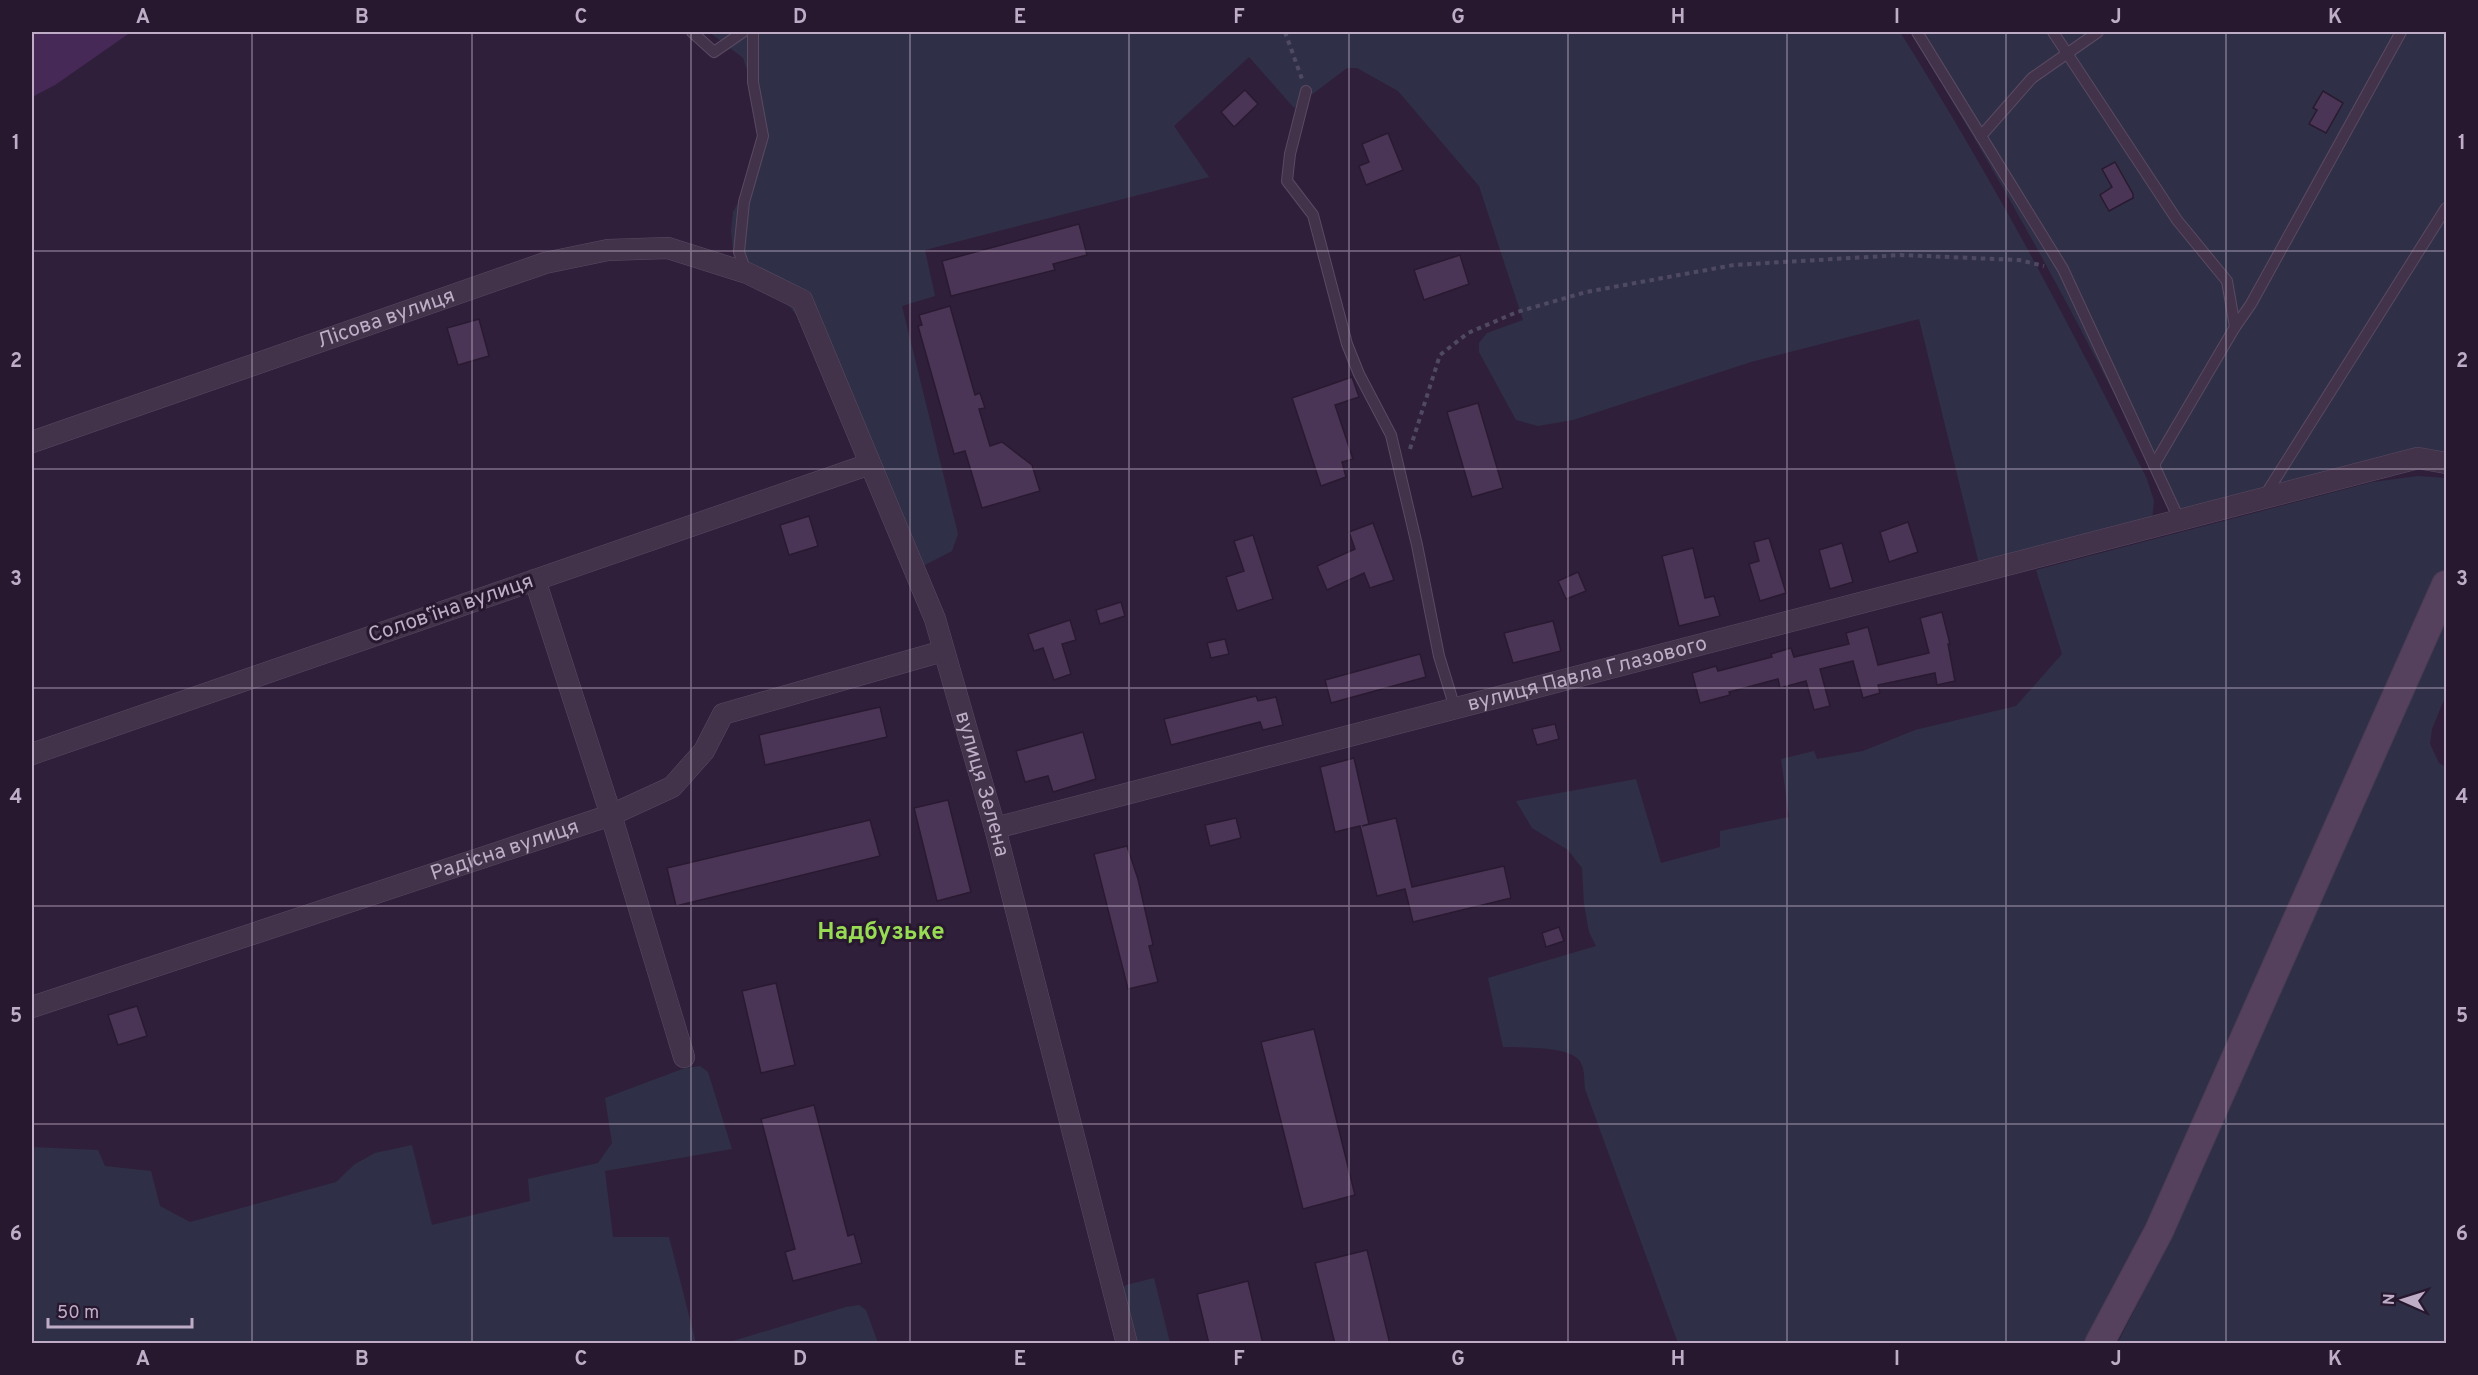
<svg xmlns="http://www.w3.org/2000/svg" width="2478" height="1375" font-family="Overpass,sans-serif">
	<rect width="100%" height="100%" fill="#301f3a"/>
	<g fill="#2f3048">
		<path d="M709,32H1900C1991,176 2071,326 2147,479L2154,501L2152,520L1980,568L1919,319L1751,362L1573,420L1538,426L1516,420L1479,352V343L1487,333L1523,320L1479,186L1398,91L1357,68H1347L1294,108L1249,57L1174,126L1209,177L925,250L935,296L902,306L958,534L952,551L923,566L807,329L790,307L739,266L733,251L731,231L733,212L745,190L759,146L753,88L743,58Z"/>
		<path d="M1910,32H2446V461L2190,512C2160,505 2163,501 2154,474C2080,322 1999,175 1910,32Z"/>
		<path d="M2418,476L2446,478V569L2119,1287L2090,1343H1678L1585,1089C1584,1080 1585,1069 1580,1061C1568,1045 1522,1048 1503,1047L1488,978L1596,946L1589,932L1584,904L1582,868L1568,850L1532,828L1516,801L1636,779L1661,863L1720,847V831L1789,817L1781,759L1814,751L1817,759L1863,751L1915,730L2016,706L2062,654L2036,570L2373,482Z"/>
		<path d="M2446,621V695L2432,729L2430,744L2439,763L2446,767V1343L2117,1344L2140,1299Z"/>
		<path d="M700,1066L708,1072L732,1149L605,1171L613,1237H669L696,1343H32V1147L98,1150L105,1166L151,1171L160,1206L190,1222L336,1182L355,1164L375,1153L412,1145L432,1225L530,1201L528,1179L598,1163L612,1143L605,1098L685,1068Z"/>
		<path d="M1154,1278L1170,1343H1130L1120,1291L1126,1285Z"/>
		<path d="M859,1305L866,1310L878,1343H726L846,1307Z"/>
	</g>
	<path fill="#472958" d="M32,32H131L55,85L32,97Z"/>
	<g fill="#4b3556" stroke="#291a31" stroke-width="1.5">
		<path d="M1245,90L1258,104L1234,127L1221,112Z"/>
		<path d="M2323,91L2343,103L2326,133L2309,124L2317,110L2313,108Z"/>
		<path d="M1388,133L1403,170L1366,185L1359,166L1369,162L1362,144Z"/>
		<path d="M2115,162L2133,194V198L2109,211L2100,195L2112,187L2102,169Z"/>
		<path d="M1079,224L1087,255L1053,264L1055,270L951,296L942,261Z"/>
		<path d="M1460,255L1469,284L1424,300L1414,270Z"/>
		<path d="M950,306L975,395L980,393L985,408L979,409L990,446L1002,442L1032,465L1040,491L982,508L965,451L954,454L918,326L922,325L919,315Z"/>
		<path d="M479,319L489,356L458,365L447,328Z"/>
		<path d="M1352,377L1359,397L1335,405L1353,459L1342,462L1346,477L1321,486L1292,398Z"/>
		<path d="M1478,403L1503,488L1472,497L1447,412Z"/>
		<path d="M809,516L818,546L789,555L780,525Z"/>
		<path d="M1908,522L1918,552L1889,562L1880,532Z"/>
		<path d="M1373,523L1394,580L1370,588L1364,573L1327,590L1317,566L1355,549L1349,532Z"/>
		<path d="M1253,535L1273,599L1237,611L1226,577L1244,571L1234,541Z"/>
		<path d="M1769,538L1786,593L1760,601L1749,564L1759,561L1754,542Z"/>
		<path d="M1842,543L1853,582L1830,589L1819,550Z"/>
		<path d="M1693,548L1705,598L1714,596L1720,616L1679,626L1662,556Z"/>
		<path d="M1578,572L1586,591L1566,599L1558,581Z"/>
		<path d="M1121,602L1125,616L1100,624L1096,610Z"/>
		<path d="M1942,612L1950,644H1948L1955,681L1937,685L1935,673L1878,685L1880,693L1863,698L1853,661L1820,669L1830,706L1814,710L1806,681L1780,688L1778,679L1729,692L1730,695L1700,703L1692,673L1716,666L1718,671L1772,657L1771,654L1791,648L1794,657L1849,644L1846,633L1868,627L1878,665L1929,653L1920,618Z"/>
		<path d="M1070,620L1076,640L1062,644L1071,674L1054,680L1043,648L1034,651L1028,634Z"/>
		<path d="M1553,621L1561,651L1513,663L1504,633Z"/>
		<path d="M1225,639L1229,654L1211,658L1207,643Z"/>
		<path d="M1420,654L1426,677L1331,703L1325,680Z"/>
		<path d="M1256,696L1258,701L1276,697L1283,725L1263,730L1260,722L1171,745L1164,719Z"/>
		<path d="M880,707L887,737L765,765L759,735Z"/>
		<path d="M1555,724L1559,739L1537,745L1532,729Z"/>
		<path d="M1083,732L1096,779L1053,792L1048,776L1025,782L1016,751Z"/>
		<path d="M1354,758L1369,824L1362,826L1396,818L1412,887L1504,866L1511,898L1413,922L1405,889L1377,896L1360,826L1335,832L1320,767Z"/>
		<path d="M948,800L971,892L937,901L914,808Z"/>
		<path d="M1236,818L1241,838L1210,846L1205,825Z"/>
		<path d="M870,820L880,856L676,906L667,868Z"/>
		<path d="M1127,846L1138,879L1153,945L1149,946L1158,982L1128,989L1094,854Z"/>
		<path d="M1559,927L1564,941L1546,947L1542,933Z"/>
		<path d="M776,983L795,1065L761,1073L742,991Z"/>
		<path d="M137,1006L147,1036L118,1045L108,1015Z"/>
		<path d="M1314,1029L1355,1195L1303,1209L1261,1042Z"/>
		<path d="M814,1105L848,1236L854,1234L862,1263L793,1281L785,1252L795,1249L761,1119Z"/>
		<path d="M1367,1250L1390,1344H1335L1315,1263Z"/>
		<path d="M1248,1281L1263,1344H1209L1197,1294Z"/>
	</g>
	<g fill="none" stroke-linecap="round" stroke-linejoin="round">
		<defs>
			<g id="service">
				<path d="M692,32L714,52L743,32"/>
				<path d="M1917,32L2063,269L2179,519"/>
				<path d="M2053,32L2177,220L2227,281L2235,327"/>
				<path d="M1306,91L1290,154L1287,181L1313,215L1347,344L1359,374L1391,435L1417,545L1439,656L1455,708"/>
				<path d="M1981,136L2032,78L2098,32"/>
				<path d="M746,272L739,252L744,202L763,136L753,82V32"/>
				<path d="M2154,465L2235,327L2251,304L2401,32"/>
				<path d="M2264,497L2446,208"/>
			</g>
			<g id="minor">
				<path id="s1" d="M32,442L545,263L608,250L668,248L747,273L802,300L935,619L995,828L1127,1344"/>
				<path d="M535,580L611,815L684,1057"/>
				<path d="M32,754L870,464"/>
				<path id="s2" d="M995,828L2418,458L2446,463"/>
				<path id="s3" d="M32,1007L611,815L672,787L704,751L723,714L943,651"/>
			</g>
			<path id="secondary" d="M2099,1344L2159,1231L2446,585"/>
		</defs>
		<use href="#service" stroke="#5a4a62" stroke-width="12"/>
		<use href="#minor" stroke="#5a4a62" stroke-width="22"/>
		<use href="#secondary" stroke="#4c3c54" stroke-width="30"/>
		<g stroke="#4f4963" stroke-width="4" stroke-dasharray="4.5 4.5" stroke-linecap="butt">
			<path d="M1285,32L1302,79"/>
			<path d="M1410,449L1440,355L1468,333L1517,312L1586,292L1734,265L1901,255L2019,260L2044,266"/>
		</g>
		<use href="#service" stroke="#42334a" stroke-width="10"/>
		<use href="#minor" stroke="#42334a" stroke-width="21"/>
		<use href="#secondary" stroke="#55405d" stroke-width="28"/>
	</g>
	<path fill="none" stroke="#bfadc7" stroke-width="1.5" stroke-opacity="0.55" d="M252,32V1344M472,32V1344M691,32V1344M910,32V1344M1129,32V1344M1349,32V1344M1568,32V1344M1787,32V1344M2006,32V1344M2226,32V1344M32,251H2446M32,469H2446M32,688H2446M32,906H2446M32,1124H2446"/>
	<g text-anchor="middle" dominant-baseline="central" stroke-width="6" stroke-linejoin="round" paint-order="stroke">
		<g font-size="21" fill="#bfadc7" stroke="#27182f">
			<text stroke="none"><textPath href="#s1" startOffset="375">Лісова вулиця</textPath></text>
			<text transform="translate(451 609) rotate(-19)">Соловʼїна вулиця</text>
			<text stroke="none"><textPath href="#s2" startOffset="612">вулиця Павла Глазового</textPath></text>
			<text stroke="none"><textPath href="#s1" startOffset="1329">вулиця Зелена</textPath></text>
			<text stroke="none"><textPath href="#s3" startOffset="498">Радісна вулиця</textPath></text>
		</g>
		<g font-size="24" font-weight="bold" fill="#97dc53" stroke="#27182f">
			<text x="881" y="933">Надбузьке</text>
		</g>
	</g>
	<rect width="2478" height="1375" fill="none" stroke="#27182f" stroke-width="66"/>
	<g transform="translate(2403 1300) rotate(273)" stroke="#27182f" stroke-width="4.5" paint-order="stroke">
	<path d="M0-4.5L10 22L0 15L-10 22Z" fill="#bfadc7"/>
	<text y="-9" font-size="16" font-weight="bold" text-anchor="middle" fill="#bfadc7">N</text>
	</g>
	<path d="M48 1318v9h144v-9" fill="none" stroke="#bfadc7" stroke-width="3"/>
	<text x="57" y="1318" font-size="18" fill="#bfadc7" stroke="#27182f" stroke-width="4.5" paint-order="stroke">50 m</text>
	<rect x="33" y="33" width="2412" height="1309" fill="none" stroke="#bfadc7" stroke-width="2"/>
	<g font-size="20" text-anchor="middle" font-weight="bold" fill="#bfadc7">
		<text x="143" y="23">A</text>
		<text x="362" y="23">B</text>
		<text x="581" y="23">C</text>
		<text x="800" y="23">D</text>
		<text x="1020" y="23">E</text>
		<text x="1239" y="23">F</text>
		<text x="1458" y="23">G</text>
		<text x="1678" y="23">H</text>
		<text x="1897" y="23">I</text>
		<text x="2116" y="23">J</text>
		<text x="2335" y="23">K</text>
		<text x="16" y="149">1</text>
		<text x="2462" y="149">1</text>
		<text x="16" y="367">2</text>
		<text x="2462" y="367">2</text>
		<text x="16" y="585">3</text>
		<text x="2462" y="585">3</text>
		<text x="16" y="803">4</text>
		<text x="2462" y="803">4</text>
		<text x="16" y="1022">5</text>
		<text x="2462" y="1022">5</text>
		<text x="16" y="1240">6</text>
		<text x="2462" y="1240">6</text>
		<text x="143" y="1365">A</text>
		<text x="362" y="1365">B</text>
		<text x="581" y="1365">C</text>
		<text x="800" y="1365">D</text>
		<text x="1020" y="1365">E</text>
		<text x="1239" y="1365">F</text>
		<text x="1458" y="1365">G</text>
		<text x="1678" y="1365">H</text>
		<text x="1897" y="1365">I</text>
		<text x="2116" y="1365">J</text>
		<text x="2335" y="1365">K</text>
	</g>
</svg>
